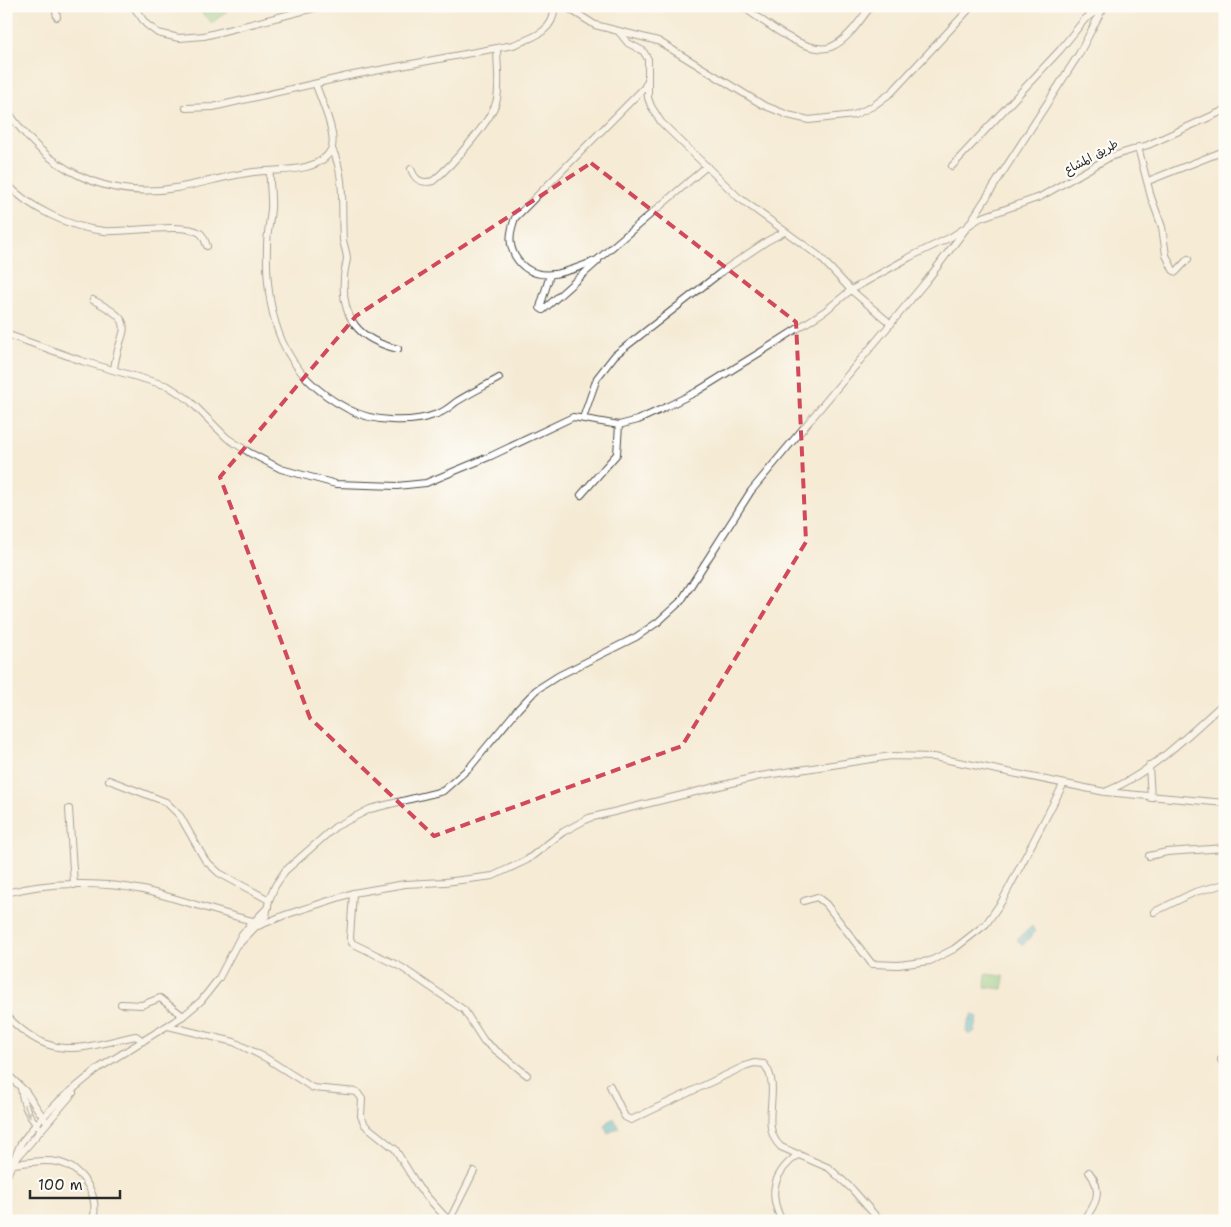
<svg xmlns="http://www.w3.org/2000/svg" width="1231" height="1227" font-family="'Shantell Sans','Playpen Sans Arabic',sans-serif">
	<rect width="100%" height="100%" fill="#fdfcf7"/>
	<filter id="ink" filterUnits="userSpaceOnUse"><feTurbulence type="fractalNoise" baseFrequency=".02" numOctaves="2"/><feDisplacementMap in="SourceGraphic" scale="10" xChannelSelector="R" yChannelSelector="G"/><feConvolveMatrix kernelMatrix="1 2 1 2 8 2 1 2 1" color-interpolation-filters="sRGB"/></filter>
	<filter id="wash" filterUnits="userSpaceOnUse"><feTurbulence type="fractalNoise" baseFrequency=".0096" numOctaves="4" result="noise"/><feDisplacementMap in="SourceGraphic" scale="20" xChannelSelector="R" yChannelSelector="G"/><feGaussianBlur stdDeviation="1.12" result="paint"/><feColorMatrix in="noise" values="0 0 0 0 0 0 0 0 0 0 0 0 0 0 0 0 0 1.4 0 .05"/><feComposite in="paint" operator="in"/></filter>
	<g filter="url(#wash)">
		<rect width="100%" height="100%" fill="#f5ebd5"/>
		<g fill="#83cb87" stroke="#577b59">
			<path d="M194,6H233L212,23Z"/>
			<path d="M986,974L1004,976L1003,989L985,987Z"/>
		</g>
		<g fill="#52b8d0" stroke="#3e727e">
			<path d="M1032,926L1035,932L1023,945L1017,940Z"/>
			<path d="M972,1014L978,1017L975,1031L969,1035L966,1032L969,1019L973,1022L970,1018Z"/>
			<path d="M614,1118L619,1128L608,1133L604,1125Z"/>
		</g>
	</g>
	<g filter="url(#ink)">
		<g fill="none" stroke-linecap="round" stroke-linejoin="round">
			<defs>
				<g id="minor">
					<path d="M55,6L57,17"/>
					<path d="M133,6L146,24L158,33L179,38L204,36L322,6"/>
					<path d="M565,6L595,25L658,41L763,105L788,115L809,120L854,115L873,106L892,92L972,6"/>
					<path d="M742,6C762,20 806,56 831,47C848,40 860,20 871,6"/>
					<path d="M619,32L628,43L643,51L648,59V98L651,106L661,122L738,197L819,256L851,290L891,324"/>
					<path d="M647,82L644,88L515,218C510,232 508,243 515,256C534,288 570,271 597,260L707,166"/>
					<path d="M6,108C44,169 106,200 176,188C202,184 228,175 254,172C277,169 318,174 331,150C338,136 321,100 316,85"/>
					<path d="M186,108L213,107L348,76L513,45C532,38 556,31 554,6"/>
					<path d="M1138,147L1151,197L1162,227L1166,255L1173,270L1176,272L1188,259"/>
					<path d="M332,149C346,175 341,212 343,240C344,246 347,253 347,259C346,265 344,272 344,278C341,319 359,340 398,349"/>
					<path d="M952,166L1060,50L1085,19L1092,14L1102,11"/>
					<path d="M411,169C415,180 421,184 433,181C450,167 493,120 497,99C500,83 497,65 497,49"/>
					<path d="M270,171C269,184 272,196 271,209C270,221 267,234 267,246C265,316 282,375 348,409C372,422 411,424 437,414C444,412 450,407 456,402C470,393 485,386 499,378"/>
					<path d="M1148,181L1224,151"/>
					<path d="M6,183C29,208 71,228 104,231C125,233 184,222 200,233C204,236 205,241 207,246"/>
					<path d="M550,275L541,304L540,308L543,310L598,261"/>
					<path d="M93,300C142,325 119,327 114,369"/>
					<path d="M6,334L82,361L168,386L188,399L227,438L250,453L281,469L336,484L397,486L426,483L491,456L573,417L619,425L638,420L662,409L696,392L764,350L825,311L851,290L910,257L951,237L980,218L1040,197L1110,157L1148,145L1225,110"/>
					<path d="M583,418L597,378L615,355L724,270L767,241L784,232"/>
					<path d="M581,495L617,454L619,425"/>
					<path d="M1149,766L1151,798"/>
					<path d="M109,780L166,802L180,816L205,860L219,873L269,900"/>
					<path d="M1107,791C1149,775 1191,732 1225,702"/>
					<path d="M69,809L74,885"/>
					<path d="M1149,856L1167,852L1225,848"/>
					<path d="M6,893C46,882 103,881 143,890C180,899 216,912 253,921"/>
					<path d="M353,893L350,938L352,943L401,967L464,1010L484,1041L527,1075"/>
					<path d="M804,901L817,897L826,904L872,964L898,965L930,961L954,949L986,924L1002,901L1063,785"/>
					<path d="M1154,912L1195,892L1225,884"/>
					<path d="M249,925L258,926L285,915L353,893L405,884L445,882L493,876L527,860L563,832L589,818L760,776L891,756L934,757L1105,792L1225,803"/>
					<path d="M239,944L266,916L269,900L275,886L285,871L335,827L370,809L443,791L470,767L518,709L536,690L558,676L636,637L658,622L681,601L751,491L928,279L968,226L1079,54L1104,6"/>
					<path d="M121,1004L142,1005L160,998L183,1016"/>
					<path d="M6,1015C51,1063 80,1048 136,1036L143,1041"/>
					<path d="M168,1026L234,1042L266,1058L313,1088L357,1092L362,1099L361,1116L365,1125L395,1149L419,1188L449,1221"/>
					<path d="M1221,1060L1225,1059"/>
					<path d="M6,1073L26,1092L45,1120"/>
					<path d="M610,1086L625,1117L631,1120L745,1066L754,1063L764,1064C784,1088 757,1125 781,1147L829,1168L852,1189L880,1221"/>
					<path d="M21,1088C23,1103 27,1115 39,1127"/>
					<path d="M17,1158L73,1093"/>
					<path d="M14,1164C47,1160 70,1155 89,1187C95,1198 96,1209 93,1221"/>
					<path d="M6,1178L21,1143L36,1124L60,1100L99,1068L183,1016L201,1001L219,978L242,934L268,907"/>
					<path d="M449,1221L474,1171"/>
					<path d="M782,1221C767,1192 774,1172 799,1154"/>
					<path d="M1083,1221C1097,1204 1103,1190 1089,1172"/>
				</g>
			</defs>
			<use href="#minor" stroke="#494844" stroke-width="8"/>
			<use href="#minor" stroke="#fff" stroke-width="6"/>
		</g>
		<defs><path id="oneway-solid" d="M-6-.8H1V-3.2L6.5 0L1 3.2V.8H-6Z" transform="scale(1.25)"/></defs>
		<use fill="#a0a0a0" href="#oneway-solid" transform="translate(27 1111) rotate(66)"/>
	</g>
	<path d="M0 0H1231V1227H0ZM591,163L796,322L806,542L682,746L434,836L310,718L220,477L356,316Z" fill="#f5ebd5" fill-opacity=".55" fill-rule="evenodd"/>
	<path fill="none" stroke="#d1495b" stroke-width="4" stroke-dasharray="10 6" stroke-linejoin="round" d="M591,163L796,322L806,542L682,746L434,836L310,718L220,477L356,316Z"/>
	<g text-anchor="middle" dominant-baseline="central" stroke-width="4.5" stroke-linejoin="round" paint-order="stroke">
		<g font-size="12" fill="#2b2b2b" stroke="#fdfcf7">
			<text transform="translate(1091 157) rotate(-29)">طريق المشاع</text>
		</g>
	</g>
	<rect width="1231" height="1227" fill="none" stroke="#fdfcf7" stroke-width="25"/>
	<path d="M30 1190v8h90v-8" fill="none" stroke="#2b2b2b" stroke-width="2.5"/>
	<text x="38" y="1190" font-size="15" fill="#2b2b2b" stroke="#fdfcf7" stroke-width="4" paint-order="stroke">100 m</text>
</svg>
